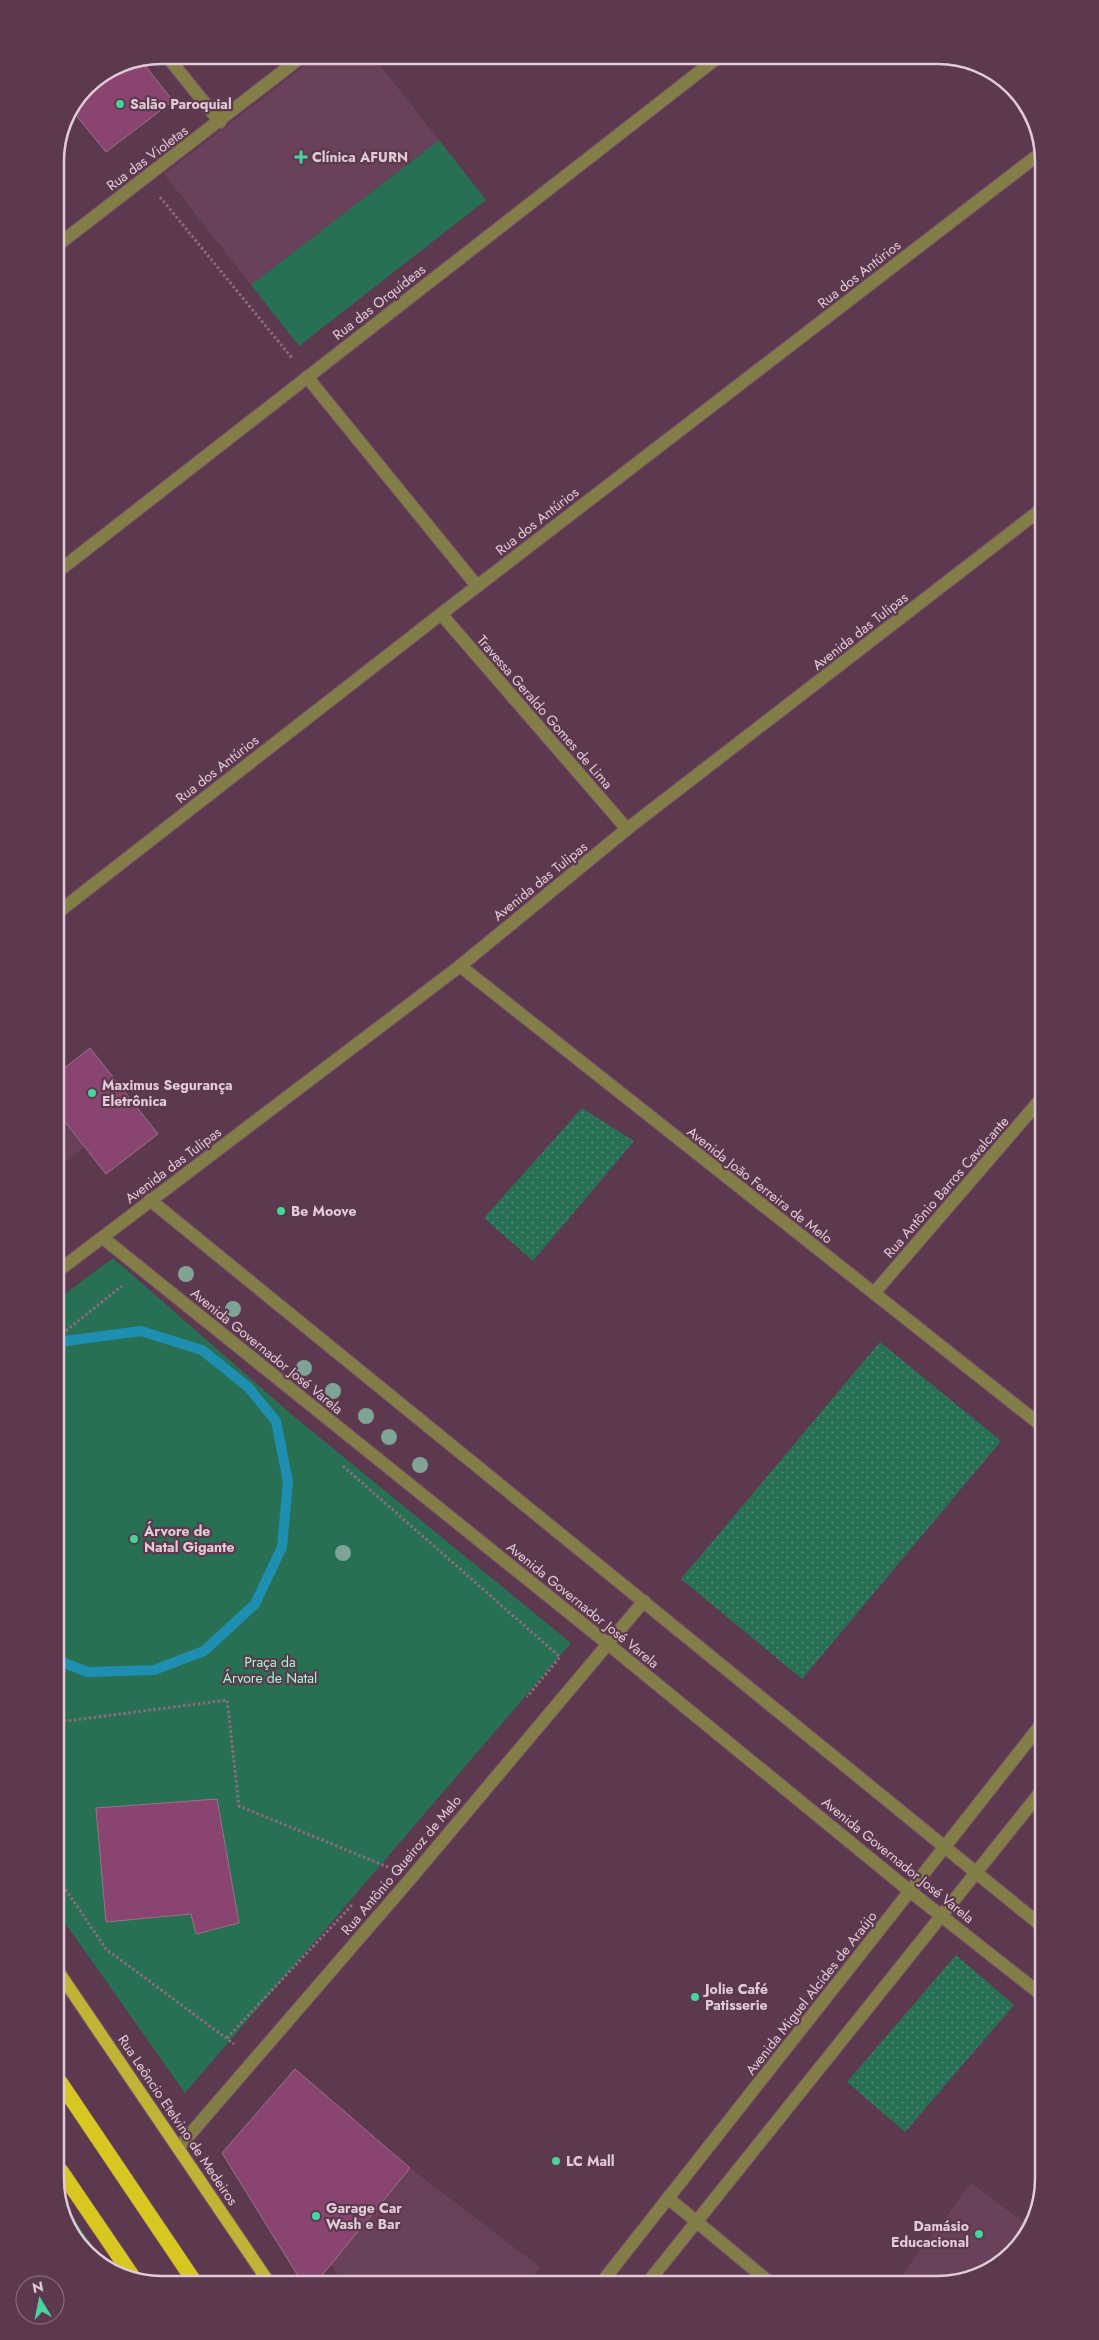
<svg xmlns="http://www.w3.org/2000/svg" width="1099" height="2340" font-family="Jost,sans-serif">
	<defs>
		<pattern id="grass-dots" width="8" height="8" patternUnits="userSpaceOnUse" patternTransform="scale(1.25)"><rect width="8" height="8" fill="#287053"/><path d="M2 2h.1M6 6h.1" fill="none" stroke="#518973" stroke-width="1.8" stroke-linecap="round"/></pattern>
	</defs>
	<rect width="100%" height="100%" fill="#5c394e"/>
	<g fill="#6a415a">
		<path d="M318,55H372L439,140L251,285L164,174Z"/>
		<path d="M58,1113L84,1147L58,1167Z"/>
		<path d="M410,2168L540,2267L529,2282L344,2283L331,2265Z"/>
		<path d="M971,2183L1028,2225L1022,2243L972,2279L898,2280Z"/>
	</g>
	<g fill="url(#grass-dots)">
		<path d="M582,1108L634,1141L533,1261L484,1218Z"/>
		<path d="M880,1342L1001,1441L802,1679L681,1579Z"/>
		<path d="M956,1955L1014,2005L905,2132L847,2082Z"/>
	</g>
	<g fill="#287053">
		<path d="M439,140L486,200L299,346L251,285Z"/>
		<path d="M113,1258L291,1414L571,1643L185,2093L60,1916L58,1299Z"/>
		<path d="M61,2199L106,2267L96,2263L61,2213Z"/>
	</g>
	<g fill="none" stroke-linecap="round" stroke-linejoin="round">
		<path stroke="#1e8fb1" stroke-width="10" d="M58,1342L141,1331L202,1350L248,1387L276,1421L288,1482L282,1547L255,1604L204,1651L154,1670L88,1672L59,1661"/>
	</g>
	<g fill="#89456f" stroke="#997289">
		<path d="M140,59L173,101L106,152L70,108L86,86L121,63Z"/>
		<path d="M90,1048L158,1134L106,1174L58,1113V1073Z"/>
		<path d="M217,1799L239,1923L196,1934L191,1914L106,1922L96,1808Z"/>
		<path d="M295,2069L410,2168L315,2284H303L222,2153Z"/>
	</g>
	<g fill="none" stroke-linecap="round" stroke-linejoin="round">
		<defs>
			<g id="minor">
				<path d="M166,55L220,122"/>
				<path d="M55,247L304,55"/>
				<path d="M307,377L477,586"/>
				<path d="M56,573L721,55"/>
				<path d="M441,614L627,829"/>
				<path d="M57,913L441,614L1038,155"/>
				<path d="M460,966L1042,1426"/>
				<path d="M150,1200L1043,1927"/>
				<path d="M103,1238L608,1644L911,1892L1043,1996"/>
				<path d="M58,1271L460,966L627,829L1039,511"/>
				<path d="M874,1293L1041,1099"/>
				<path d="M179,2147L412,1877L644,1601"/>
				<path d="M668,2198L768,2281"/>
				<path d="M649,2281L1043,1789"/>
				<path d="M602,2282L1043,1722"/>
			</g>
			<path id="major" d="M60,1974L270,2284"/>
			<g id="highway">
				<path d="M60,2082L196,2284"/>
				<path d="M61,2171L133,2277"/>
			</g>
		</defs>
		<use href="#minor" stroke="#775669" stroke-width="14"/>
		<use href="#major" stroke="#775669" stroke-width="14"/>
		<use href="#highway" stroke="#775669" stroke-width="16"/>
		<g stroke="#8b6c7e" stroke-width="3" stroke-dasharray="2.5 2.5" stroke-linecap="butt">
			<path d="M160,197L292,358"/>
			<path d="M58,1337L122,1286"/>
			<path d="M343,1466L560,1657L527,1697"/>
			<path d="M59,1722L227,1700L239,1806L388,1867"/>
			<path d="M60,1881L106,1949L234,2044"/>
			<path d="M227,2038L352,1905"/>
		</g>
		<use href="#minor" stroke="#837e48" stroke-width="12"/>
		<use href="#major" stroke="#c0b335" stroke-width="12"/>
		<use href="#highway" stroke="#d7c720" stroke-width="15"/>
	</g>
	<g fill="#7fa495">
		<circle cx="186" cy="1274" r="8"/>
		<circle cx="233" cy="1309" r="8"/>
		<circle cx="304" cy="1368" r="8"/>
		<circle cx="333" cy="1391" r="8"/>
		<circle cx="366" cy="1416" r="8"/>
		<circle cx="389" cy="1437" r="8"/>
		<circle cx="420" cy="1465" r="8"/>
		<circle cx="343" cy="1553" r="8"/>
	</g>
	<g fill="#47d49d" stroke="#5c394e" stroke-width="2">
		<circle cx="120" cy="104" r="5"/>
		<path d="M298.5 149.5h5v5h5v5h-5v5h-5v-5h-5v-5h5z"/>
		<circle cx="92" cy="1093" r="5"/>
		<circle cx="281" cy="1211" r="5"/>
		<circle cx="134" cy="1539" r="5"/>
		<circle cx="695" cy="1997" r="5"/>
		<circle cx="556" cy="2161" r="5"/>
		<circle cx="316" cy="2216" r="5"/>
		<circle cx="979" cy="2234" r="5"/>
	</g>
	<g text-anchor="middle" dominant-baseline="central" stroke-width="4.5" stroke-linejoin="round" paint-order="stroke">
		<g font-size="14" font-weight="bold" fill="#e1cbd7" stroke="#5c394e" text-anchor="start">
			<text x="130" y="104">Salão Paroquial</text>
			<text x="312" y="157">Clínica AFURN</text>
			<text x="102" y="1085">Maximus Segurança<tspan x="102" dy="16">Eletrônica</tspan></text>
			<text x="291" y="1211">Be Moove</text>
			<text x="144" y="1531">Árvore de<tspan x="144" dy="16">Natal Gigante</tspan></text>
			<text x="705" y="1989">Jolie Café<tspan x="705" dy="16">Patisserie</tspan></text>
			<text x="566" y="2161">LC Mall</text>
			<text x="326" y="2208">Garage Car<tspan x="326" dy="16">Wash e Bar</tspan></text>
			<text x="969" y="2226" text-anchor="end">Damásio<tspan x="969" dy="16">Educacional</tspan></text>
		</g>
		<g font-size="14" fill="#e1cbd7" stroke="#5c394e">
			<text transform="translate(147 158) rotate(-37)">Rua das Violetas</text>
			<text transform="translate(859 274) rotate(-38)">Rua dos Antúrios</text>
			<text transform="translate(379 302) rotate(-38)">Rua das Orquídeas</text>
			<text transform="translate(537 521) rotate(-38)">Rua dos Antúrios</text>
			<text transform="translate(860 631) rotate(-38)">Avenida das Tulipas</text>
			<text transform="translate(545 712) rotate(49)">Travessa Geraldo Gomes de Lima</text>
			<text transform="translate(217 769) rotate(-38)">Rua dos Antúrios</text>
			<text transform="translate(540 881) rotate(-39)">Avenida das Tulipas</text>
			<text transform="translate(173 1165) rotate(-37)">Avenida das Tulipas</text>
			<text transform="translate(760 1185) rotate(38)">Avenida João Ferreira de Melo</text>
			<text transform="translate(946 1187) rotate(-49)">Rua Antônio Barros Cavalcante</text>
			<text transform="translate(267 1351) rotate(39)">Avenida Governador José Varela</text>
			<text transform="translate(583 1605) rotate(39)">Avenida Governador José Varela</text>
			<text transform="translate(898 1860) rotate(39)">Avenida Governador José Varela</text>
			<text transform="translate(401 1865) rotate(-50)">Rua Antônio Queiroz de Melo</text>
			<text transform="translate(811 1993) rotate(-52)">Avenida Miguel Alcídes de Araújo</text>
			<text transform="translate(178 2120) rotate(56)">Rua Leôncio Etelvino de Medeiros</text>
		</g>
		<g font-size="14" fill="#9cfbcf" stroke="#5c394e">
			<text x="270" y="1662">Praça da<tspan x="270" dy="16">Árvore de Natal</tspan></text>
		</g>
	</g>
	<path d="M0 0H1099V2340H0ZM161 64H938A97 97 0 0 1 1035 161V2179A97 97 0 0 1 938 2276H161A97 97 0 0 1 64 2179V161A97 97 0 0 1 161 64Z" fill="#5c394e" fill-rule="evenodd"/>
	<path fill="none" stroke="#e1cbd7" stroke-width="2.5" d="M161 64H938A97 97 0 0 1 1035 161V2179A97 97 0 0 1 938 2276H161A97 97 0 0 1 64 2179V161A97 97 0 0 1 161 64Z"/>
	<g transform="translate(40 2300) rotate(350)"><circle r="24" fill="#5c394e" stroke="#917385"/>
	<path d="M0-4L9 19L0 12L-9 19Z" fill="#47d49d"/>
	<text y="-8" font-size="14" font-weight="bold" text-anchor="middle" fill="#e1cbd7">N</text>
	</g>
</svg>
